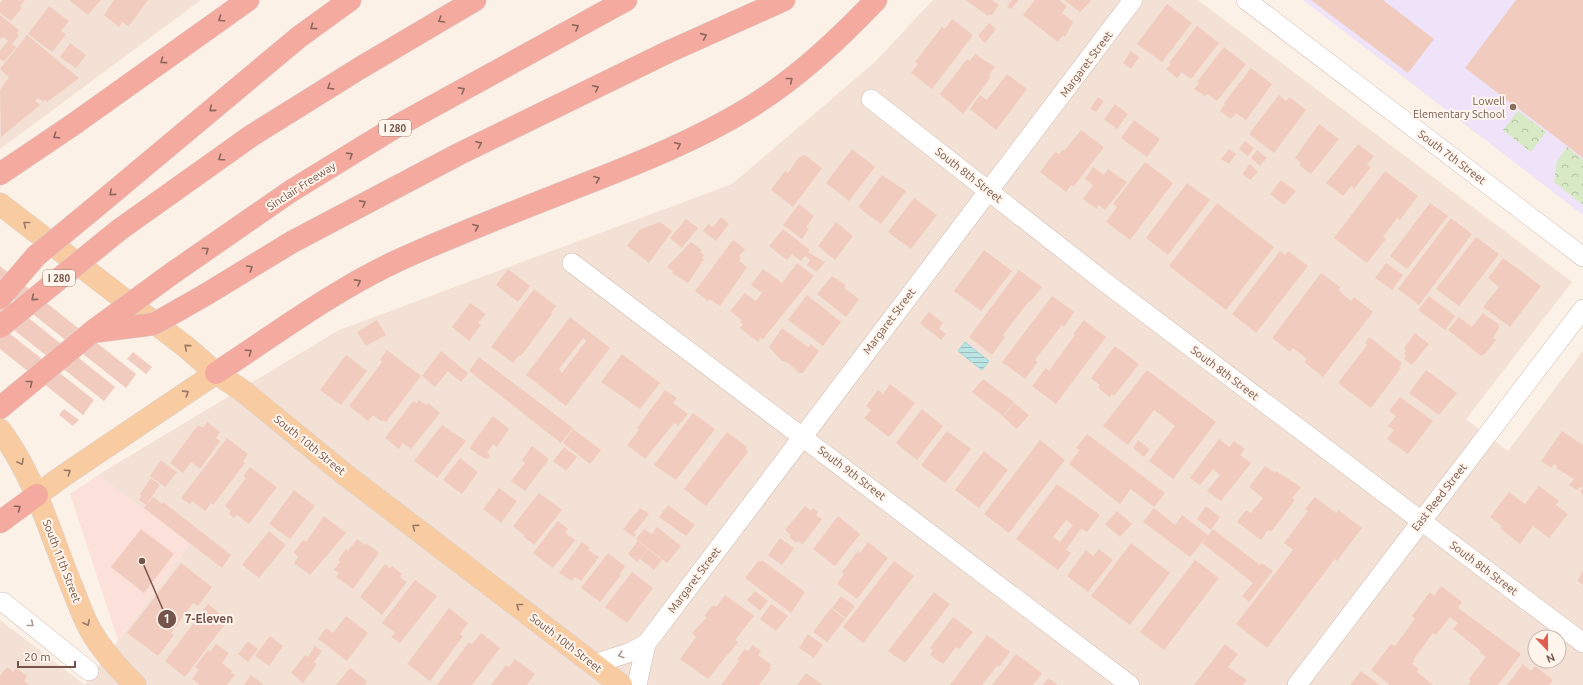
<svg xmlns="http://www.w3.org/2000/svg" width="1583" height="685" font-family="Ubuntu,sans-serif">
	<defs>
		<pattern id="forest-crowns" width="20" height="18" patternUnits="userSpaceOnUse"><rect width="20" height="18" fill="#d8e9c5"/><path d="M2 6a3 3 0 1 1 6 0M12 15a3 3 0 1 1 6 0" fill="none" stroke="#b4c0a2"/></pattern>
		<pattern id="water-rules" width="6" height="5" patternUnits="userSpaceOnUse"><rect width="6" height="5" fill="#bbe4e5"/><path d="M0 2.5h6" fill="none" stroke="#9dbcbc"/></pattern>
	</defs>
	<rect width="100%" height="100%" fill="#fcf1e6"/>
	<g fill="#f3e1d5" fill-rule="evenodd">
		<path d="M0,0H201L0,149Z"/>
		<path d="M933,0H1198L1572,282L1466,419L1508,451L1583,351V685H0V620L85,685L190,544L98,475L339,330L732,184L875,62ZM1535,637H1559V661H1535Z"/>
	</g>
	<path fill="#fce0da" d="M98,475L190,544L118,640L70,494Z"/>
	<path fill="#eee3f8" d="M1303,0H1583V215Z"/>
	<g fill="url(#forest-crowns)">
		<path d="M1518,111L1546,132L1531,152L1503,130Z"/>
		<path d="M1567,147L1583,160V205L1554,182L1557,161Z"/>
	</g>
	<path fill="url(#water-rules)" stroke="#a1d5d7" d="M965,342L989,361L982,370L958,351Z"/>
	<g fill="#f1ccbe" fill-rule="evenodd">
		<path d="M3,0H25L20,6L22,8L11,21L0,13V3Z"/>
		<path d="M69,0H101L88,15Z"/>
		<path d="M114,0H148L129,26L122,22L119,27L104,15Z"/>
		<path d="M966,0H992L999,5L992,15L989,14L988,16Z"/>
		<path d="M1012,0H1019L1011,9L1007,6Z"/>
		<path d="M1035,0H1059L1067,6L1062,13L1073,22L1065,37L1063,35L1058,42L1023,15Z"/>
		<path d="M1064,0H1090L1091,1L1080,12Z"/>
		<path d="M1311,0H1383L1434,39L1408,73Z"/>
		<path d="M1516,0H1583V158L1465,68Z"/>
		<path d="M1167,4L1192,23L1162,62L1137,44Z"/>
		<path d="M49,6L69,21L61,31L66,34L52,52L28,34Z"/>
		<path d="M0,15L19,30L17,33L19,35L12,44L16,47L4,62L0,59V51L8,41L4,37L0,39Z"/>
		<path d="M952,19L973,35L932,89L911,73L918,64L915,62L942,27L945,29Z"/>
		<path d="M989,23L996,29L985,43L978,36Z"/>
		<path d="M1197,26L1219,43L1191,79L1182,72L1177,78L1166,69L1171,64L1169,63Z"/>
		<path d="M27,35L79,78L47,102L45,100L43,102L38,98L35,101L40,105L1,137L0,90L9,77L0,69Z"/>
		<path d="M70,43L86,55L76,68L60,57Z"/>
		<path d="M1224,47L1246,64L1217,101L1207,94L1205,96L1194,89L1199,83L1197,82Z"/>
		<path d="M1131,51L1139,57L1131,69L1123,63Z"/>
		<path d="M975,54L995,67L989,75L991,77L963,114L940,94L967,59L970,61Z"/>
		<path d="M1251,68L1272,84L1246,120L1236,113L1231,119L1220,111L1225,104L1224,103Z"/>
		<path d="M1007,74L1027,89L996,130L970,109L980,95L987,100Z"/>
		<path d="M1279,95L1286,101L1289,97L1306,110L1274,153L1249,134Z"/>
		<path d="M1098,97L1104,101L1096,112L1090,109Z"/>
		<path d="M1115,104L1128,114L1117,129L1104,119Z"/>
		<path d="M1134,120L1160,139L1147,157L1121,138Z"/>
		<path d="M1319,124L1339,139L1311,174L1299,165L1301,163L1295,158Z"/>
		<path d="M1081,130L1104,147L1074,186L1071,185L1066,192L1040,172L1055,152L1059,154L1062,150H1065Z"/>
		<path d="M1245,141L1254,148L1248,156L1239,149Z"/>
		<path d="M1358,144L1374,156L1367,165L1371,167L1354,189L1351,186L1343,196L1326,183Z"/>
		<path d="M852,149L875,167L849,201L826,183Z"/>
		<path d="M1229,149L1236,154L1229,164L1221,159Z"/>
		<path d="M1257,150L1267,158L1260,166L1251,158Z"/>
		<path d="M805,155L822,168L793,207L771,190L785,171L788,173L799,157Z"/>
		<path d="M1145,162L1173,183L1130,240L1106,222L1117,207L1113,204Z"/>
		<path d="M1250,164L1258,172L1250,180L1242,174Z"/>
		<path d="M1093,167L1104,175L1108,169L1127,182L1105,210L1099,205L1097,209L1083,199L1093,185L1085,179Z"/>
		<path d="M1385,171L1418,196L1400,220L1397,218L1383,237L1386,239L1367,263L1334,238Z"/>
		<path d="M882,175L906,191L881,224L858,207Z"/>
		<path d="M1281,180L1296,191L1284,205L1270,194Z"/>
		<path d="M1187,183L1210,200L1168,255L1146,238Z"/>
		<path d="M914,198L937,215L911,249L888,232Z"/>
		<path d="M1217,203L1274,247L1226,310L1169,266Z"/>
		<path d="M1430,203L1448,216L1407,269L1390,256Z"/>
		<path d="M799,204L814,216L806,227L809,229L802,239L783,225Z"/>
		<path d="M721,217L729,224L716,241L703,231L708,224L713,227Z"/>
		<path d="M1451,218L1472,234L1419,305L1398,289Z"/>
		<path d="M686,219L698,228L682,248L670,238Z"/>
		<path d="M660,222L672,231L649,263L627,246L639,230Z"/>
		<path d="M836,222L853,236L835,260L818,246Z"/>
		<path d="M783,229L810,250L808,252L825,262L817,272L807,265L810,260L805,256L801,261L792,254L787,260L769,246Z"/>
		<path d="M1476,237L1499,254L1459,306L1436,289Z"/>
		<path d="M733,240L745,249L739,256L741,258L739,261L747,267L720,306L710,299L708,301L695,291Z"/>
		<path d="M691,242L702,250L700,252L704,255L702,258L704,259L688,283L672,273L673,271L667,267Z"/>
		<path d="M984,250L1012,271L981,311L954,291Z"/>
		<path d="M1280,251L1285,255L1288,251L1308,266L1256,333L1232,314Z"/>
		<path d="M1503,258L1541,286L1510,327L1483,307L1499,287L1488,278Z"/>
		<path d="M797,263L814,276L763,339L761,338L758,342L740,328L743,324L740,322L742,320L730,311L745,293L756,301L762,293L751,285L763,269L782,283Z"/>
		<path d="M1386,263L1403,275L1392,290L1375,278Z"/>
		<path d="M0,266L136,374L126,388L0,288Z"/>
		<path d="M508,269L530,286L518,302L496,285Z"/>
		<path d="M1019,270L1042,287L1030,302L1029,301L1003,335L1005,337L992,355L969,337Z"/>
		<path d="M1321,273L1340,287L1338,290L1351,301L1354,297L1373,312L1323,377L1304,362L1307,359L1293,348L1290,352L1272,338Z"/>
		<path d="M832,276L846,285L844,288L859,299L846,317L817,294Z"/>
		<path d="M534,289L556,306L551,313L552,314L521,356L519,355L513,363L491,347Z"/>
		<path d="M0,295L115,387L104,401L0,319Z"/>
		<path d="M807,295L841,322L823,346L788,320Z"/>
		<path d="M1052,296L1074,312L1064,327L1062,325L1035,360L1038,362L1025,379L1002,362Z"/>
		<path d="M1429,296L1455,316L1445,330L1418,310Z"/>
		<path d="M470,303L486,314L478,323L481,325L469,341L452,327Z"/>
		<path d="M929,312L943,323L939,329L946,334L941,340L920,323Z"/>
		<path d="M1483,313L1498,324L1499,328L1493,338L1496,340L1485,354L1481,356L1448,330L1459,317L1472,327Z"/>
		<path d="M570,317L610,348L566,406L526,375ZM583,338L586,341L562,373L559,369Z"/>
		<path d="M377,320L386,335L366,346L357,332Z"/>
		<path d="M1084,320L1106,337L1056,404L1032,386L1046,368L1049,371L1075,335L1073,334Z"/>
		<path d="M0,326L94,400L83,415L0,349Z"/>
		<path d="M782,328L808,347L811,344L819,351L803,373H799L788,363L781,360L769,347Z"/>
		<path d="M1415,333L1429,344L1412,365L1404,359L1406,356L1404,354L1406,350L1404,348Z"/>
		<path d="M1369,337L1402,363L1399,367L1401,368L1371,408L1338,383L1367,345L1365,343Z"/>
		<path d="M1115,346L1139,364L1114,396L1112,394L1110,397L1098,388L1100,385L1091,378Z"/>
		<path d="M387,350L421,376L386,422L383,420L382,422L373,415L368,421L349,406L382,362L380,360Z"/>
		<path d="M441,351L468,373L461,382L448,371L435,387L422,376Z"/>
		<path d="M133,352L152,367L146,374L127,359Z"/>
		<path d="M622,354L660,383L640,409L601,382Z"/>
		<path d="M346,355L367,371L341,405L320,390Z"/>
		<path d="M479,357L573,428L561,443L469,371Z"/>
		<path d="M1147,370L1216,422L1173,479L1149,461L1175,426L1154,410L1128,445L1103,426Z"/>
		<path d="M1426,370L1457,393L1439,415L1409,393Z"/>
		<path d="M983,379L1014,402L1003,416L972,392Z"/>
		<path d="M890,384L915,403L889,437L864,418L871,410L866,406L878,390L883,394Z"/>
		<path d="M665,390L677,398L673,403L688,414L678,426L674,423L645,459L627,445L639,430L637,428Z"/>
		<path d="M1400,397L1433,421L1408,454L1387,439L1394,430L1388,426L1396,416L1389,411Z"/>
		<path d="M419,400L426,405L428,403L440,413L411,449L403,443L399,449L385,438L413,401L417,403Z"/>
		<path d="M1014,403L1029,415L1017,429L1003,417Z"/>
		<path d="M64,409L79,420L73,426L59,415Z"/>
		<path d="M922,409L943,426L917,460L896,443Z"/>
		<path d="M693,413L715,429L676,480L654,465Z"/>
		<path d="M493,416L509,429L497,447L493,444L487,453L490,455L487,459L476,454L477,453L470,449L471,448L470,447Z"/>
		<path d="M207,422L220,432L216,438L220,441L200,469L191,462L183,473L170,463L198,425L203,428Z"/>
		<path d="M442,425L466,441L437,478L414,461Z"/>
		<path d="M573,429L601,450L590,464L563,443Z"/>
		<path d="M947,431L971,449L945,483L921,465Z"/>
		<path d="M1562,431L1583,445V495L1580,492L1583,488L1581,487L1577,490L1569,485L1574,479L1556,468L1557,466L1554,464L1551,468L1541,461Z"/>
		<path d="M727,432L747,447L746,449L748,452L706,506L684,489Z"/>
		<path d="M1087,434L1165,493L1154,507L1131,489L1120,504L1069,464L1080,450L1076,448Z"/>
		<path d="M227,438L248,454L243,462L245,463L213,505L211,503L205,511L192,501L190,504L181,498Z"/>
		<path d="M1219,439L1229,447L1234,441L1245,449L1240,455L1251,463L1221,501L1207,491L1220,475L1213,469L1200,485L1190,478Z"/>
		<path d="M1040,440L1065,460L1009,533L984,514Z"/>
		<path d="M1138,440L1150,449L1144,457L1133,448Z"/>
		<path d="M532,446L549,459L525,491L511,481L525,463L522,460Z"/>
		<path d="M564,447L577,457L566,471L553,461Z"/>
		<path d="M984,451L1008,470L979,508L955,490Z"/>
		<path d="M460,458L478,472L462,494L443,480Z"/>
		<path d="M161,460L177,472L165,487L150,476Z"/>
		<path d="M1265,466L1275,473L1276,471L1301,487L1292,498L1295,500L1271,532L1268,530L1261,540L1237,522L1246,510L1251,513L1263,498L1249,487Z"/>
		<path d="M250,467L277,487L249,524L237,515L234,518L229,514L231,511L225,506L246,478L243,476Z"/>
		<path d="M151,478L160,485L146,505L139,500L142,496L140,494Z"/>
		<path d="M1057,484L1100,515L1087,532L1082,529L1080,530L1068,547L1066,550L1071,553L1058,570L1016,539ZM1066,520L1073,525L1060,542L1053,537Z"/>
		<path d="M1539,486L1559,501L1556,505L1568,514L1549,538L1533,526L1520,544L1500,528L1502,526L1490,517L1509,492L1525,504Z"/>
		<path d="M499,488L517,501L501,523L483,509Z"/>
		<path d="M294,490L315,506L290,539L269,524Z"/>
		<path d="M539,493L562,510L534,545L523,536L524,535L513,526Z"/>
		<path d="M153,497L162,504L163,502L171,508L231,555L222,568L144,508Z"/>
		<path d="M1315,497L1336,513L1338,510L1362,528L1337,561L1335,559L1267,648L1236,624L1293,550L1284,543L1308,511L1305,509Z"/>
		<path d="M668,505L695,525L686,536L659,517Z"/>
		<path d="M805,506L811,511L813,508L818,512L816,515L822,519L803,544L798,541L796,543L789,537L791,535L785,530Z"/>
		<path d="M1206,506L1220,517L1211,530L1197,519Z"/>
		<path d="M640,508L649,514L634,533L636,534L634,537L623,529Z"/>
		<path d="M1154,508L1175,525L1182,515L1208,535L1190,557L1143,522Z"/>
		<path d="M1117,511L1132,524L1120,537L1105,524Z"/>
		<path d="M324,516L346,533L310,575L294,563L298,557L294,552L303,540L306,542Z"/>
		<path d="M838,516L860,534L835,566L813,549Z"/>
		<path d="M558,521L568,529L565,533L575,540L553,568L533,553Z"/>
		<path d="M657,527L681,546L667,563L636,539L644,529L652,534Z"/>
		<path d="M141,529L174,554L144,593L111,567Z"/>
		<path d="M1213,529L1260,565L1262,563L1273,571L1249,602L1242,596L1253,583L1202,543Z"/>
		<path d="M269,531L286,545L259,578L242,565Z"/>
		<path d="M780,538L794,548L782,565L768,555Z"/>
		<path d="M357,539L365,545L366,543L379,553L353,589L336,577L339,573L334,570L340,562L338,560L346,549L348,551Z"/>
		<path d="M638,541L648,549L637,562L628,554Z"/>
		<path d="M582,542L590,548L588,550L599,557L581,581L575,577L572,581L559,573Z"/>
		<path d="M868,542L888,558L857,599L837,584L844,574L842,572L858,551L860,553Z"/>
		<path d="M1131,543L1170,573L1130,625L1091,596Z"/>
		<path d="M648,549L662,560L654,570L640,559Z"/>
		<path d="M1099,549L1113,560L1088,592L1067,576L1086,550L1093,556Z"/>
		<path d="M608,553L625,566L620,574L621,575L600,602L581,588Z"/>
		<path d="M759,560L760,562L762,560L805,592L791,613L745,578Z"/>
		<path d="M1195,560L1219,578L1164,650L1140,632Z"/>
		<path d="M894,561L914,576L863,643L843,627Z"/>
		<path d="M181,563L212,587L198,606L193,603L171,633L174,635L158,656L127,633Z"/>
		<path d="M385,564L390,568L392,566L402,574L400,577L407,582L382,615L360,597Z"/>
		<path d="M1583,570V585L1578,581Z"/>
		<path d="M632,572L653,588L627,623L605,607Z"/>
		<path d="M415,580L437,596L400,643L391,637L395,633L382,623Z"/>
		<path d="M1441,586L1462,602L1458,608L1521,654L1498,685H1468L1471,681L1469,679L1486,657L1480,653L1481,651L1453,629L1458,623L1450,617L1436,635L1433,633L1413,660L1415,661L1412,664L1419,669L1417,672L1433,685H1390L1371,670L1391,644L1395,646L1415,619L1412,616L1430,592L1434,596Z"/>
		<path d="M755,591L768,601L760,611L747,600Z"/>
		<path d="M934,592L950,604L905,663L888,651Z"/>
		<path d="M725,595L754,616L735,640L738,642L708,679L680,659L696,637L692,633L707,617L704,616L713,605L716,607Z"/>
		<path d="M841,596L855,606L846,618L832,608Z"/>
		<path d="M208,604L228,620L185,677L165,661Z"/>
		<path d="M771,604L788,616L776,631L760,619Z"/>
		<path d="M449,608L468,623L460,634L463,636L430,681L407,664Z"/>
		<path d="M831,608L845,619L827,642L813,632Z"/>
		<path d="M346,616L368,633L347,661L318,639L326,628L333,633Z"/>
		<path d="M953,617L973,632L959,649L956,647L943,664L930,655L933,650L930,648Z"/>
		<path d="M481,633L500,648L472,685H437L469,642L472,644Z"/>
		<path d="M808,634L823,645L814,658L799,648Z"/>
		<path d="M987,635L1010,652L999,667L997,666L982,685H950Z"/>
		<path d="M270,636L283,646L269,666L255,656Z"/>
		<path d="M248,641L258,649L248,662L238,654Z"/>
		<path d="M216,644L229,653L222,663L232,671L231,673L235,675L227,685H200L192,679L199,670L195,667L208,650L210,652Z"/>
		<path d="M1225,644L1238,654L1228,667L1247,680L1243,685H1194Z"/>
		<path d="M753,645L761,651L758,655L771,665L769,668L771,669L759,685H721L739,661L737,659L745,649L748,651Z"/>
		<path d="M315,646L322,651L314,662L317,664L303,683L291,673L305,655L308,657Z"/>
		<path d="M1016,654L1042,673L1033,685H992Z"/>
		<path d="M515,659L535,674L527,685H491L506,665L509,667Z"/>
		<path d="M1523,664L1531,671L1535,666L1553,680L1549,685H1507Z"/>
		<path d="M7,667L13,672L16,668L27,676L24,681L29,685H0V676Z"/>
		<path d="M350,668L367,681L365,685H336Z"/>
		<path d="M1361,671L1380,685H1350Z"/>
		<path d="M806,673L823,685H797Z"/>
		<path d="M251,675L264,685H244Z"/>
		<path d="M1048,678L1058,685H1043Z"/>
	</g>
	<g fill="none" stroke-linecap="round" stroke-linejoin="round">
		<defs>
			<g id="minor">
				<path d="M1246,0L1583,257"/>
				<path d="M871,99L1106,283L1583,643"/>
				<path d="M572,263L1130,685"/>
				<path d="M0,602H3L89,671"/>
				<path d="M594,664L631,652L646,644"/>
				<path d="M637,685L646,644L1133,0"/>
				<path d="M1297,685L1583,309"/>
			</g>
			<g id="major">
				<path d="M0,204L186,347L216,373L243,391L343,473L621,685"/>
				<path d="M0,430C36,478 51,537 74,592C80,607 85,623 94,636C105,654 120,670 135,685"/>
				<path d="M37,495L63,476L216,373"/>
			</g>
			<g id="highway">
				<path d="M0,174L74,124L248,0"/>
				<path d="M92,210L299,37L350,0"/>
				<path d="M119,230L251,136L360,68L475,0"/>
				<path d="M174,272L291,191L397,126L626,0"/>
				<path d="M205,295L292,242L459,154L668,52L784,0"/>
				<path d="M216,373C276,334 334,290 399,260C463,231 529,206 595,180C646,160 697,139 744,111C794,81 836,42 876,0"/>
				<path d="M0,408L92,332"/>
				<path d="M0,522L37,495"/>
			</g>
		</defs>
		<use href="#minor" stroke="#cfb9af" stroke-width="20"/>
		<use href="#major" stroke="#d8cfcd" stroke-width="23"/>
		<use href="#highway" stroke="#d8cfcd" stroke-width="23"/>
		<use href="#minor" stroke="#fff" stroke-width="19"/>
		<use href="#major" stroke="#f8cca0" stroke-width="22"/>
		<use href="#highway" stroke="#f4aa9f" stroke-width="22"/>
		<defs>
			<g id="highway-bridge">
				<path d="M0,298L36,256L92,210"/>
				<path d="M0,327L119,230"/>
				<path d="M93,331L174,272"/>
				<path d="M92,332L154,324L205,295"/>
			</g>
		</defs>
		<use href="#highway-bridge" stroke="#d8cfcd" stroke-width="23" stroke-linecap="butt"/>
		<use href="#highway-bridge" stroke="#f4aa9f" stroke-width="22"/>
	</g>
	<defs><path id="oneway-chevron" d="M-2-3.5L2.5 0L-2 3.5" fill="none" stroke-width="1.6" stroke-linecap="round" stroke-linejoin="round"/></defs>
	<g stroke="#8e665c">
		<use href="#oneway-chevron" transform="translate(221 19) rotate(145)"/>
		<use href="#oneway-chevron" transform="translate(441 20) rotate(149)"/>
		<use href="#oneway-chevron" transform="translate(313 27) rotate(144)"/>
		<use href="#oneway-chevron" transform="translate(576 27) rotate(-29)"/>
		<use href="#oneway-chevron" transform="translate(704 36) rotate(-24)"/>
		<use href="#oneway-chevron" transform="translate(163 61) rotate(144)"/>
		<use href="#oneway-chevron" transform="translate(790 80) rotate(-39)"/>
		<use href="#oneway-chevron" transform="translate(330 87) rotate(148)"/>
		<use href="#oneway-chevron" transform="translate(596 88) rotate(-26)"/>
		<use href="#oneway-chevron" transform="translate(462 90) rotate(-29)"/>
		<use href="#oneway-chevron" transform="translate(212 109) rotate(140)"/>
		<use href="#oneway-chevron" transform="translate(56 136) rotate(146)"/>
		<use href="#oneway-chevron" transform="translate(479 144) rotate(-26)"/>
		<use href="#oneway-chevron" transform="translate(678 145) rotate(-25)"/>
		<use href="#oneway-chevron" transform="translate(350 155) rotate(-32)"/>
		<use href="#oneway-chevron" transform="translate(221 158) rotate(145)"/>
		<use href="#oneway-chevron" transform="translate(597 179) rotate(-22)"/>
		<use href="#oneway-chevron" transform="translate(112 193) rotate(140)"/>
		<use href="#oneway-chevron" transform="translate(363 203) rotate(-29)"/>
		<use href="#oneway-chevron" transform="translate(476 227) rotate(-22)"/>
		<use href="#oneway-chevron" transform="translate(206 250) rotate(-35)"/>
		<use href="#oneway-chevron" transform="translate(250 268) rotate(-31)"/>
		<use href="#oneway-chevron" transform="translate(358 282) rotate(-28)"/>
		<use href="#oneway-chevron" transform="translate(34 298) rotate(140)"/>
		<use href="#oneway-chevron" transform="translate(249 352) rotate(-35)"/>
		<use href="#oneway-chevron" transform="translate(30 383) rotate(-39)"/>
		<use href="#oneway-chevron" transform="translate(18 508) rotate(-35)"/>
	</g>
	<g stroke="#9c7964">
		<use href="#oneway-chevron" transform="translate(26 224) rotate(-142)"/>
		<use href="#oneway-chevron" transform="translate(187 347) rotate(-140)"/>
		<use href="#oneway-chevron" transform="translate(186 393) rotate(-33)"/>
		<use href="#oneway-chevron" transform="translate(21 462) rotate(61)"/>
		<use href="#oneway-chevron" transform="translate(68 472) rotate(-34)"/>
		<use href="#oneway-chevron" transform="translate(415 527) rotate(-143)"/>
		<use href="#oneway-chevron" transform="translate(519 606) rotate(-142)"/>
		<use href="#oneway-chevron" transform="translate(87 623) rotate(64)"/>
	</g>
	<g stroke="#ac9993">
		<use href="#oneway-chevron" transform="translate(31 624) rotate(39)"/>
		<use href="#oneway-chevron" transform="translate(621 655) rotate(163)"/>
	</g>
	<circle fill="#8d6e63" stroke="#fff5ec" stroke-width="1.5" cx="1513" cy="107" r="4"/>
	<g text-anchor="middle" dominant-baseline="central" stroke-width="4" stroke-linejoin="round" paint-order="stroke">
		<g fill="#fff5ec" stroke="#9e857b" stroke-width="1">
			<rect x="379" y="120" width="32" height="16" rx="3"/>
			<rect x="43" y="270" width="32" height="16" rx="3"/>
		</g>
		<g font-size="10" font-weight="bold" fill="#75554b">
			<text x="395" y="128">I 280</text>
			<text x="59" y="278">I 280</text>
		</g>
		<g font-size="11" fill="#75554b" stroke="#fff5ec">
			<text transform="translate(1086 64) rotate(-53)">Margaret Street</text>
			<text transform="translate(1452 157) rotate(37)">South 7th Street</text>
			<text transform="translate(969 175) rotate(38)">South 8th Street</text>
			<text transform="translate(301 186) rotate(-33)">Sinclair Freeway</text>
			<text transform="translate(889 321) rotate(-53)">Margaret Street</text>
			<text transform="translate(1225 373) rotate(37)">South 8th Street</text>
			<text transform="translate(310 445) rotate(39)">South 10th Street</text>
			<text transform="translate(852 473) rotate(37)">South 9th Street</text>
			<text transform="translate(1439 497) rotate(-52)">East Reed Street</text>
			<text transform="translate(62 561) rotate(69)">South 11th Street</text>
			<text transform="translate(1484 568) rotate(37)">South 8th Street</text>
			<text transform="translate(694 580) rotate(-53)">Margaret Street</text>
			<text transform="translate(566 643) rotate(38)">South 10th Street</text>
		</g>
		<g font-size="11" fill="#785e54" stroke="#fff5ec" text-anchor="end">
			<text x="1505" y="101">Lowell<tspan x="1505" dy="13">Elementary School</tspan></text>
		</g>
	</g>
	<path fill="none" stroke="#75554b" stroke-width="1.5" d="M142 561L167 619"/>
	<g fill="#75554b" stroke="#fff5ec" stroke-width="1.5">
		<circle cx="142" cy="561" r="4"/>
		<circle cx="167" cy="619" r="10"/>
	</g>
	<g font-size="12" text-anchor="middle" font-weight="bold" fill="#fff">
		<text x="167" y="623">1</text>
	</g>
	<g font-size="12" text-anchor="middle" font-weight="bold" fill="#75554b" stroke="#fff5ec" stroke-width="4" stroke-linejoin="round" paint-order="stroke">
		<text x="209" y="623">7-Eleven</text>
	</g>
	<g transform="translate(1547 649) rotate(158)"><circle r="19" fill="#fff5ec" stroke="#c8b5ac"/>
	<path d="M0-3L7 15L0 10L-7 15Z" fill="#e25c4f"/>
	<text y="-6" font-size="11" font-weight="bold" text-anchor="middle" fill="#75554b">N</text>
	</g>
	<path d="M18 661v6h57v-6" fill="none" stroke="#75554b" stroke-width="2"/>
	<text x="24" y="661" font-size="12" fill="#75554b" stroke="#fff5ec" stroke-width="3" paint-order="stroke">20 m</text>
</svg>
